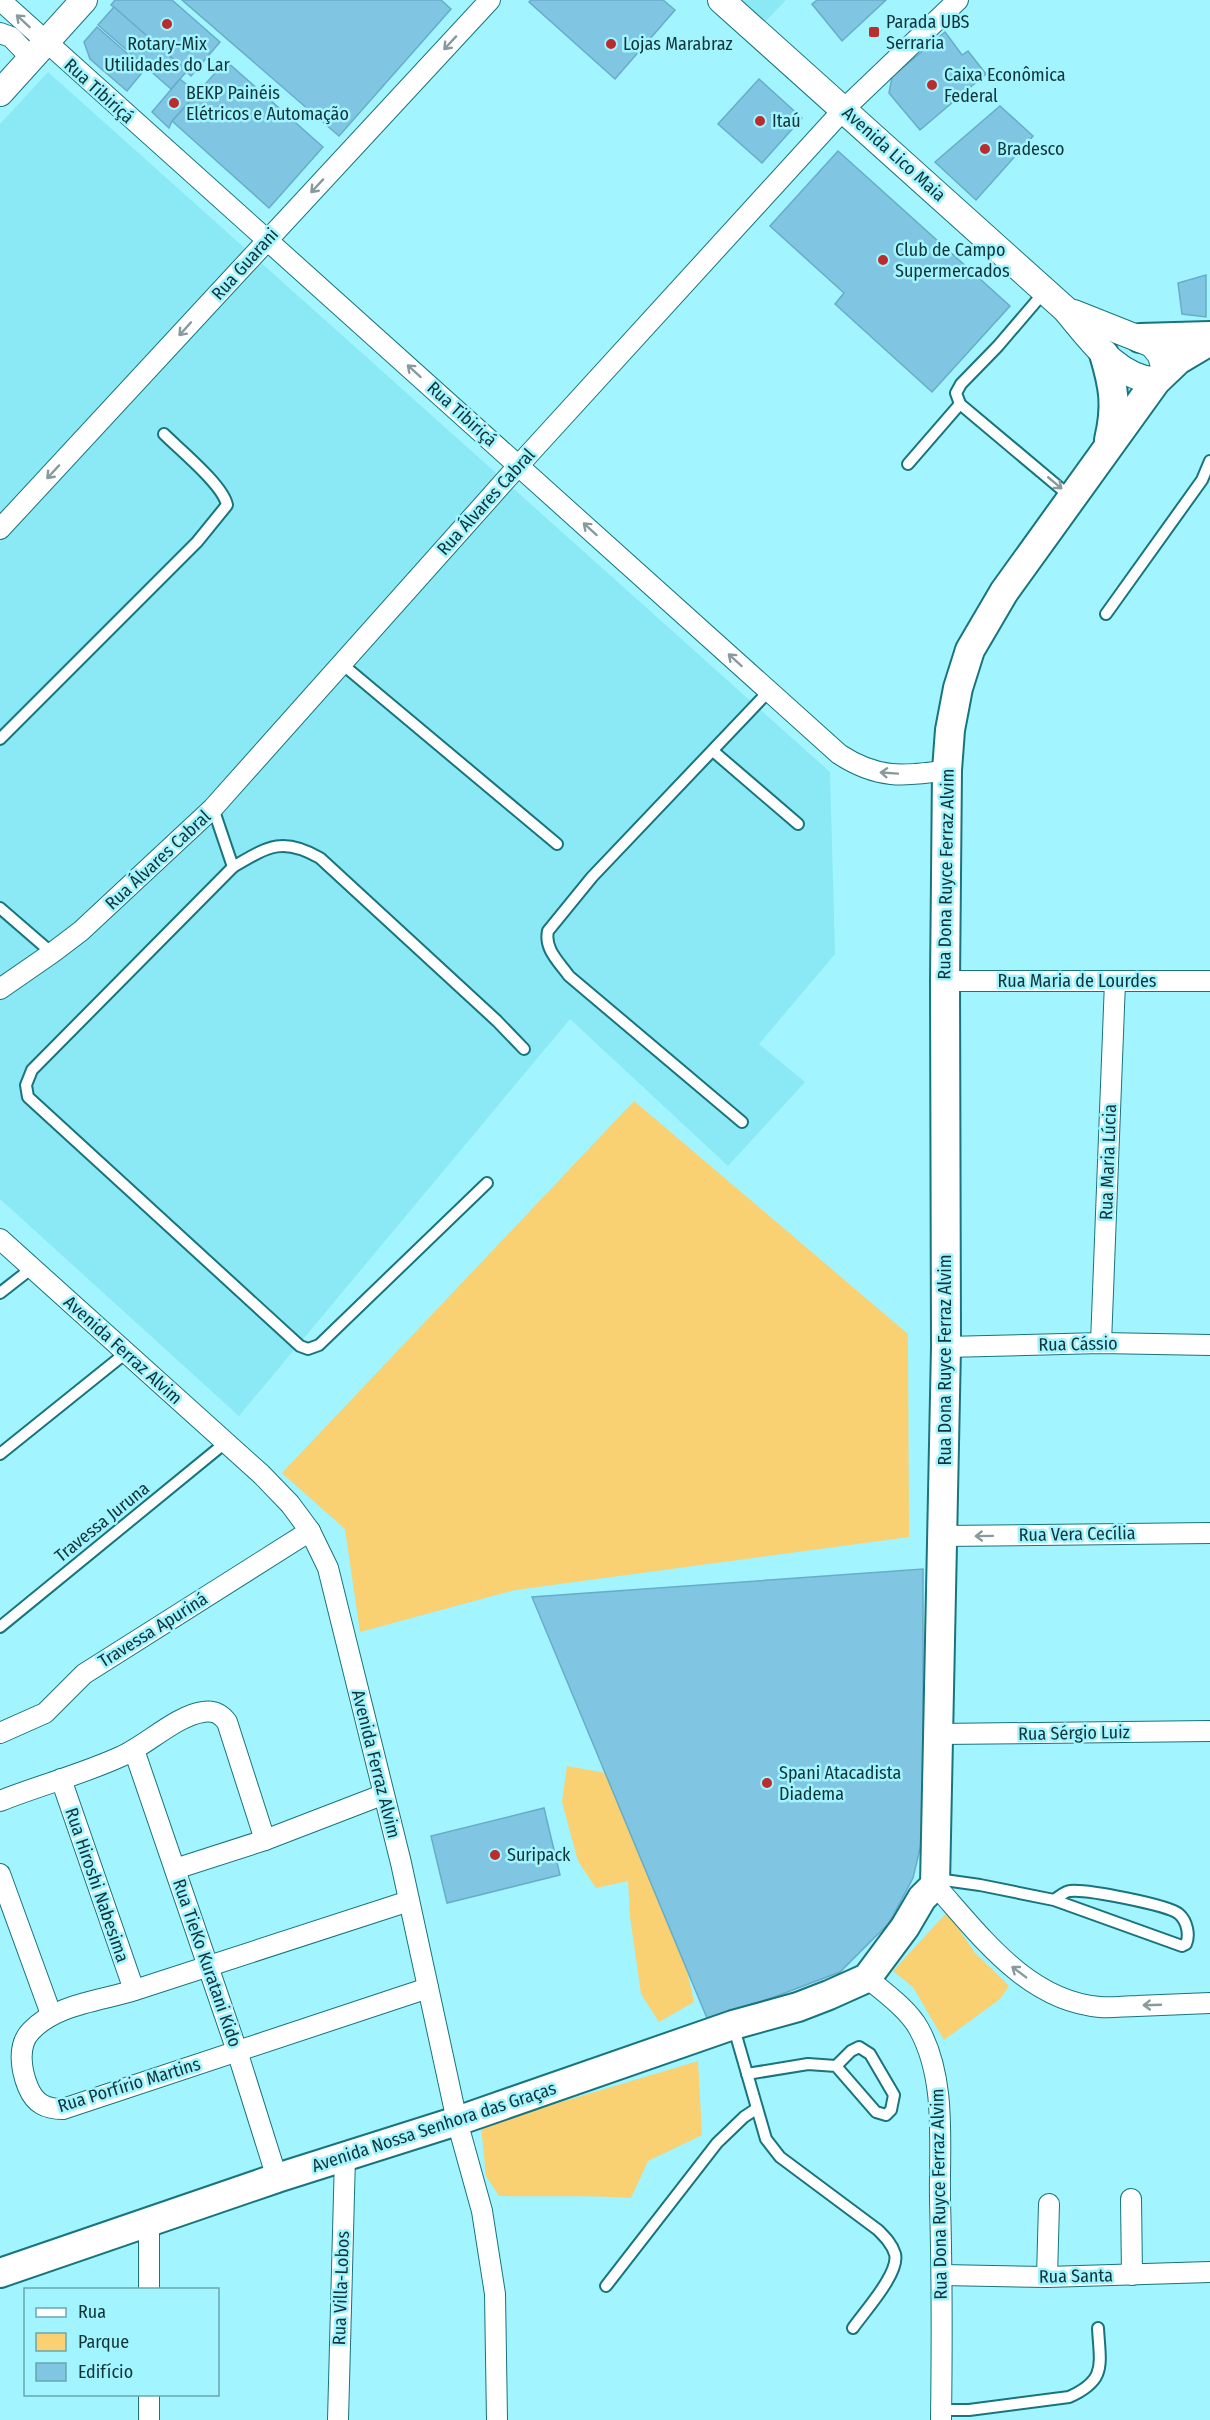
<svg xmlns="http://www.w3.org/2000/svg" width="1210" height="2420" font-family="'Fira Sans Condensed',sans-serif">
	<rect width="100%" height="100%" fill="#a2f4ff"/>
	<g fill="#8ae9f5">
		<path d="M736,0H786L762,25Z"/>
		<path d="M48,72L830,772L835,954L759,1044L805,1082L728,1166L570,1019L239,1416L0,1199V124Z"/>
	</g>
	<g fill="#f9d072">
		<path d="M634,1101L908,1334L909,1537L515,1590L360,1632L345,1529L282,1473Z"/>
		<path d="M567,1766L644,1780L694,2002L659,2022L641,1994L630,1916L628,1881L596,1888L578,1861L562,1802Z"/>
		<path d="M947,1912L975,1953L1009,1986L1000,1999L944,2040L913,1987L893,1971Z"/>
		<path d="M698,2061L702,2135L648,2161L631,2198C587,2195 543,2197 499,2196L486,2176L481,2126Z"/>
	</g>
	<g fill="#80c6e2" stroke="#67adc9" stroke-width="1.5">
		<path d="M115,0H172L220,42L191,76L111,5Z"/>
		<path d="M182,0H441L451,9L339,136Z"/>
		<path d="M531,0H663L675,10L615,79L529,2Z"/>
		<path d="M817,0H886L842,41L812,4Z"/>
		<path d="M114,7L187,71L171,89L98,25Z"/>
		<path d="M97,27L145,69L127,91L90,59L84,42Z"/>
		<path d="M945,32L962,55L968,51L986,74L920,130L889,93L892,77Z"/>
		<path d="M226,61L323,147L269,208L172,121Z"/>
		<path d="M180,79L197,93L172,121L169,128L152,112Z"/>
		<path d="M759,79L802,118L762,163L718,124Z"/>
		<path d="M1000,106L1033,136L976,200L935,162Z"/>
		<path d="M838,151L1010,306L932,392L835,304L844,293L770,226Z"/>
		<path d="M1206,275V317L1182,314L1178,283Z"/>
		<path d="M923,1569V1836L913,1878L889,1923L840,1972L761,2002L707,2018L532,1597Z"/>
		<path d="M544,1808L560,1875L447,1903L431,1836Z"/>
	</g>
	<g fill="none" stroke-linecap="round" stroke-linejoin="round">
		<defs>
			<g id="service">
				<path d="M1045,291L998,346L961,384L956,393L960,404L1072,498"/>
				<path d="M908,464L960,404"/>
				<path d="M1106,614L1202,480L1210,461"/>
				<path d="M342,664L557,844"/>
				<path d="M0,739L197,542L227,505C223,485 180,450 164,434"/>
				<path d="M713,751L798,824"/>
				<path d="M213,808L233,867L32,1070L26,1085L28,1097L300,1346L308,1349L319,1345L487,1183"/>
				<path d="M233,867C267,847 282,836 320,858L497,1021L524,1049"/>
				<path d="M0,908L52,953"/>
				<path d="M742,1122L569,976C559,962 544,949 548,931L592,877L769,691"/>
				<path d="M0,1293L32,1268"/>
				<path d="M0,1454L127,1352"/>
				<path d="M0,1627L225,1443"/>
				<path d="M937,1879L980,1885L1054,1900L1182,1946L1186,1944C1190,1935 1187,1921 1179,1914C1169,1905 1086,1889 1070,1891C1065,1891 1059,1897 1054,1900"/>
				<path d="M733,2025L766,2139L780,2157L878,2230C885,2237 892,2244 895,2254C900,2273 864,2312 853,2328"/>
				<path d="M747,2074L808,2064L836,2066L876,2112L886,2115L891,2110L894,2095L870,2054L859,2047L851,2051L836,2066"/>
				<path d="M606,2286L717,2143L744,2117L756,2109"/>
				<path d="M941,2410H969L1069,2397C1107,2380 1100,2365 1098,2328"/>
			</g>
			<g id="minor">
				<path d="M0,0L839,754C877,779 904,777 947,770"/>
				<path d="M0,33L11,37L31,58"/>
				<path d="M0,529L490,0"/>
				<path d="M945,981H1210"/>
				<path d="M0,989L52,953L81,931L213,808L519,465L844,109L958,0"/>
				<path d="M0,1239L261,1474L290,1504L310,1531L328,1568L401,1863L457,2121L482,2211L495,2294L497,2420"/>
				<path d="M1101,1343L1115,982"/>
				<path d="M946,1347L1101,1343L1210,1345"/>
				<path d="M943,1536L1210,1533"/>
				<path d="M0,1733L45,1713L84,1674L310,1531"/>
				<path d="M939,1734L1210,1731"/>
				<path d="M134,1750L237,2051L277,2178"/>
				<path d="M61,1779L134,1990"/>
				<path d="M0,1801C40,1785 83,1774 122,1756C146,1745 178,1715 203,1712C214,1710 221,1714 227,1722L265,1840"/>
				<path d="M175,1869L265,1840L382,1795"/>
				<path d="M0,1874L51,2014"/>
				<path d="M935,1885C980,1935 1027,2001 1100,2007C1112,2008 1125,2006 1137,2006C1161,2005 1186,2004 1210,2003"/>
				<path d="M409,1901C318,1930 227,1960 135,1990C101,2001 56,2004 31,2031C17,2045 21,2070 28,2087C35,2104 46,2109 63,2109L428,1988"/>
				<path d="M867,1978C883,1991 909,2010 919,2029C947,2080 939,2144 940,2200C942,2273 942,2347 941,2420"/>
				<path d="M1131,2199L1132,2275"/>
				<path d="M942,2275L1047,2277L1210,2272"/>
				<path d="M1047,2277L1049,2204"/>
				<path d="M149,2290V2222"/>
				<path d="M149,2420V2394"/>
				<path d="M338,2420L345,2157"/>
			</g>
			<g id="tertiary">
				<path d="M721,0L1065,309C1090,338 1115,377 1156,381"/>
				<path d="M0,93L84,0"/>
				<path d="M1074,313L1152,344L1161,355L1165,371"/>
			</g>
			<g id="secondary">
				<path d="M1140,338L1210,336"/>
				<path d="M1104,354C1114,387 1117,406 1109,440"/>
				<path d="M0,2273L277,2178L457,2121L733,2025L798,2007L829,1995L867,1978L905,1927L922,1898L935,1885L946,1347L945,981L947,770L950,730L958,688L970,650L1004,592L1156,381L1178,360L1210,341"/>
			</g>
		</defs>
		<use href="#service" stroke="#18747d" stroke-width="14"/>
		<use href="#minor" stroke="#18747d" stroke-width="22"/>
		<use href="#tertiary" stroke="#18747d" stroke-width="28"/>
		<use href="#secondary" stroke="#18747d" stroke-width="32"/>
		<use href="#service" stroke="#fff" stroke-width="10"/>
		<use href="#minor" stroke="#fff" stroke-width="20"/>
		<use href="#tertiary" stroke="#fff" stroke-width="26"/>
		<use href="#secondary" stroke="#fff" stroke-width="28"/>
	</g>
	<defs><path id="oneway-shaft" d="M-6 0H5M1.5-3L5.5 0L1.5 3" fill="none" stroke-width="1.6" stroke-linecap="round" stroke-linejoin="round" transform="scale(1.5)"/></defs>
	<g stroke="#889a9c">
		<use href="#oneway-shaft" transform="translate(23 21) rotate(-137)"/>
		<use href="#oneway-shaft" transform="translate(450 43) rotate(133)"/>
		<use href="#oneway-shaft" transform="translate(317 186) rotate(133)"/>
		<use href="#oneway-shaft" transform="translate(185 329) rotate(132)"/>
		<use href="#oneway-shaft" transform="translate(414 371) rotate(-138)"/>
		<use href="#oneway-shaft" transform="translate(53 472) rotate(133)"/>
		<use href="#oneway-shaft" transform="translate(1055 483) rotate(40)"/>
		<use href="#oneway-shaft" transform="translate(590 529) rotate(-138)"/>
		<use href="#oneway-shaft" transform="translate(735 660) rotate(-138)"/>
		<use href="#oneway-shaft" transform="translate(889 773) rotate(-176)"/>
		<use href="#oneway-shaft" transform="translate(984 1536) rotate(179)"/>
		<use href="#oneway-shaft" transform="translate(1019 1972) rotate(-143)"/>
		<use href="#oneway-shaft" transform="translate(1152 2005) rotate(178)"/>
	</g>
	<g fill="#bb2c2c" stroke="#a2f4ff" stroke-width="2">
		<circle cx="167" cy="24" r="6"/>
		<rect x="868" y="26" width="12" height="12" rx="3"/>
		<circle cx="611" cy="44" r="6"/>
		<circle cx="932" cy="85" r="6"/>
		<circle cx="174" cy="103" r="6"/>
		<circle cx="760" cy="121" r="6"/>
		<circle cx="985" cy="149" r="6"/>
		<circle cx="883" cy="260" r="6"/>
		<circle cx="767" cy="1783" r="6"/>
		<circle cx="495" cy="1855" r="6"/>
	</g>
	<g text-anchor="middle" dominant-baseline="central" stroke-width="5" stroke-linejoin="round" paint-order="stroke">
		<g font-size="18" fill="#113438" stroke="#a2f4ff" text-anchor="start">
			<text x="886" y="22">Parada UBS<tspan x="886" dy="21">Serraria</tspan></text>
			<text x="167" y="44" text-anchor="middle">Rotary-Mix<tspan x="167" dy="21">Utilidades do Lar</tspan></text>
			<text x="623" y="44">Lojas Marabraz</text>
			<text x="944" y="75">Caixa Econômica<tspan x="944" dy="21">Federal</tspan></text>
			<text x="186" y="93">BEKP Painéis<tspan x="186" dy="21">Elétricos e Automação</tspan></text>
			<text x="772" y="121">Itaú</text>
			<text x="997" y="149">Bradesco</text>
			<text x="895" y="250">Club de Campo<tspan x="895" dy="21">Supermercados</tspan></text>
			<text x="779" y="1773">Spani Atacadista<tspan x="779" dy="21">Diadema</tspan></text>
			<text x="507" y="1855">Suripack</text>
		</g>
		<g font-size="18" fill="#113438" stroke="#a2f4ff">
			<text transform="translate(99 91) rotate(42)">Rua Tibiriçá</text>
			<text transform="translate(894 154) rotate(42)">Avenida Lico Maia</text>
			<text transform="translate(245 264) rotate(-48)">Rua Guarani</text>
			<text transform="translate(462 414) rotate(42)">Rua Tibiriçá</text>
			<text transform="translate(486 502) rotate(-48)">Rua Álvares Cabral</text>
			<text transform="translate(158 860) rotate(-43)">Rua Álvares Cabral</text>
			<text transform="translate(946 874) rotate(-89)">Rua Dona Ruyce Ferraz Alvim</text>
			<text x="1077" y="981">Rua Maria de Lourdes</text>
			<text transform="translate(1108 1162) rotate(-88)">Rua Maria Lúcia</text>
			<text transform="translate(1078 1344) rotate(-1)">Rua Cássio</text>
			<text transform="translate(123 1350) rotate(42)">Avenida Ferraz Alvim</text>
			<text transform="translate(945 1360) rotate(-90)">Rua Dona Ruyce Ferraz Alvim</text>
			<text transform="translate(102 1522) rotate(-39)">Travessa Juruna</text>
			<text transform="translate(1077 1534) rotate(-1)">Rua Vera Cecília</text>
			<text transform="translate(153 1630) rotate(-32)">Travessa Apuriná</text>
			<text transform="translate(1074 1733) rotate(-1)">Rua Sérgio Luiz</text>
			<text transform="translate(376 1764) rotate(76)">Avenida Ferraz Alvim</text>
			<text transform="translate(97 1885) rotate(71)">Rua Hiroshi Nabesima</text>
			<text transform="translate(207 1963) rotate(71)">Rua TieKo Kuratani Kido</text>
			<text transform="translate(129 2085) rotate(-17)">Rua Porfírio Martins</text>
			<text transform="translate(434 2127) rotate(-18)">Avenida Nossa Senhora das Graças</text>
			<text transform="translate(939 2194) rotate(-91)">Rua Dona Ruyce Ferraz Alvim</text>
			<text transform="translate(1076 2276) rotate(-1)">Rua Santa</text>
			<text transform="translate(341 2288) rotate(-88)">Rua Villa-Lobos</text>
		</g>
	</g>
	<rect x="24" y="2288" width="195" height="108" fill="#a2f4ff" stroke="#68a7af" stroke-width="1.5"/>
	<rect x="36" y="2308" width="30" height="9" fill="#ffffff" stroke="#68a7af" stroke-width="1.5"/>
	<text x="78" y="2318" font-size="18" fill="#113438">Rua</text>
	<rect x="36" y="2333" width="30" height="18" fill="#f9d072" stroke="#68a7af" stroke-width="1.5"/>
	<text x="78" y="2348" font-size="18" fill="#113438">Parque</text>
	<rect x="36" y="2363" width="30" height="18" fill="#80c6e2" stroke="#68a7af" stroke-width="1.5"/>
	<text x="78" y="2378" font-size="18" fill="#113438">Edifício</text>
</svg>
